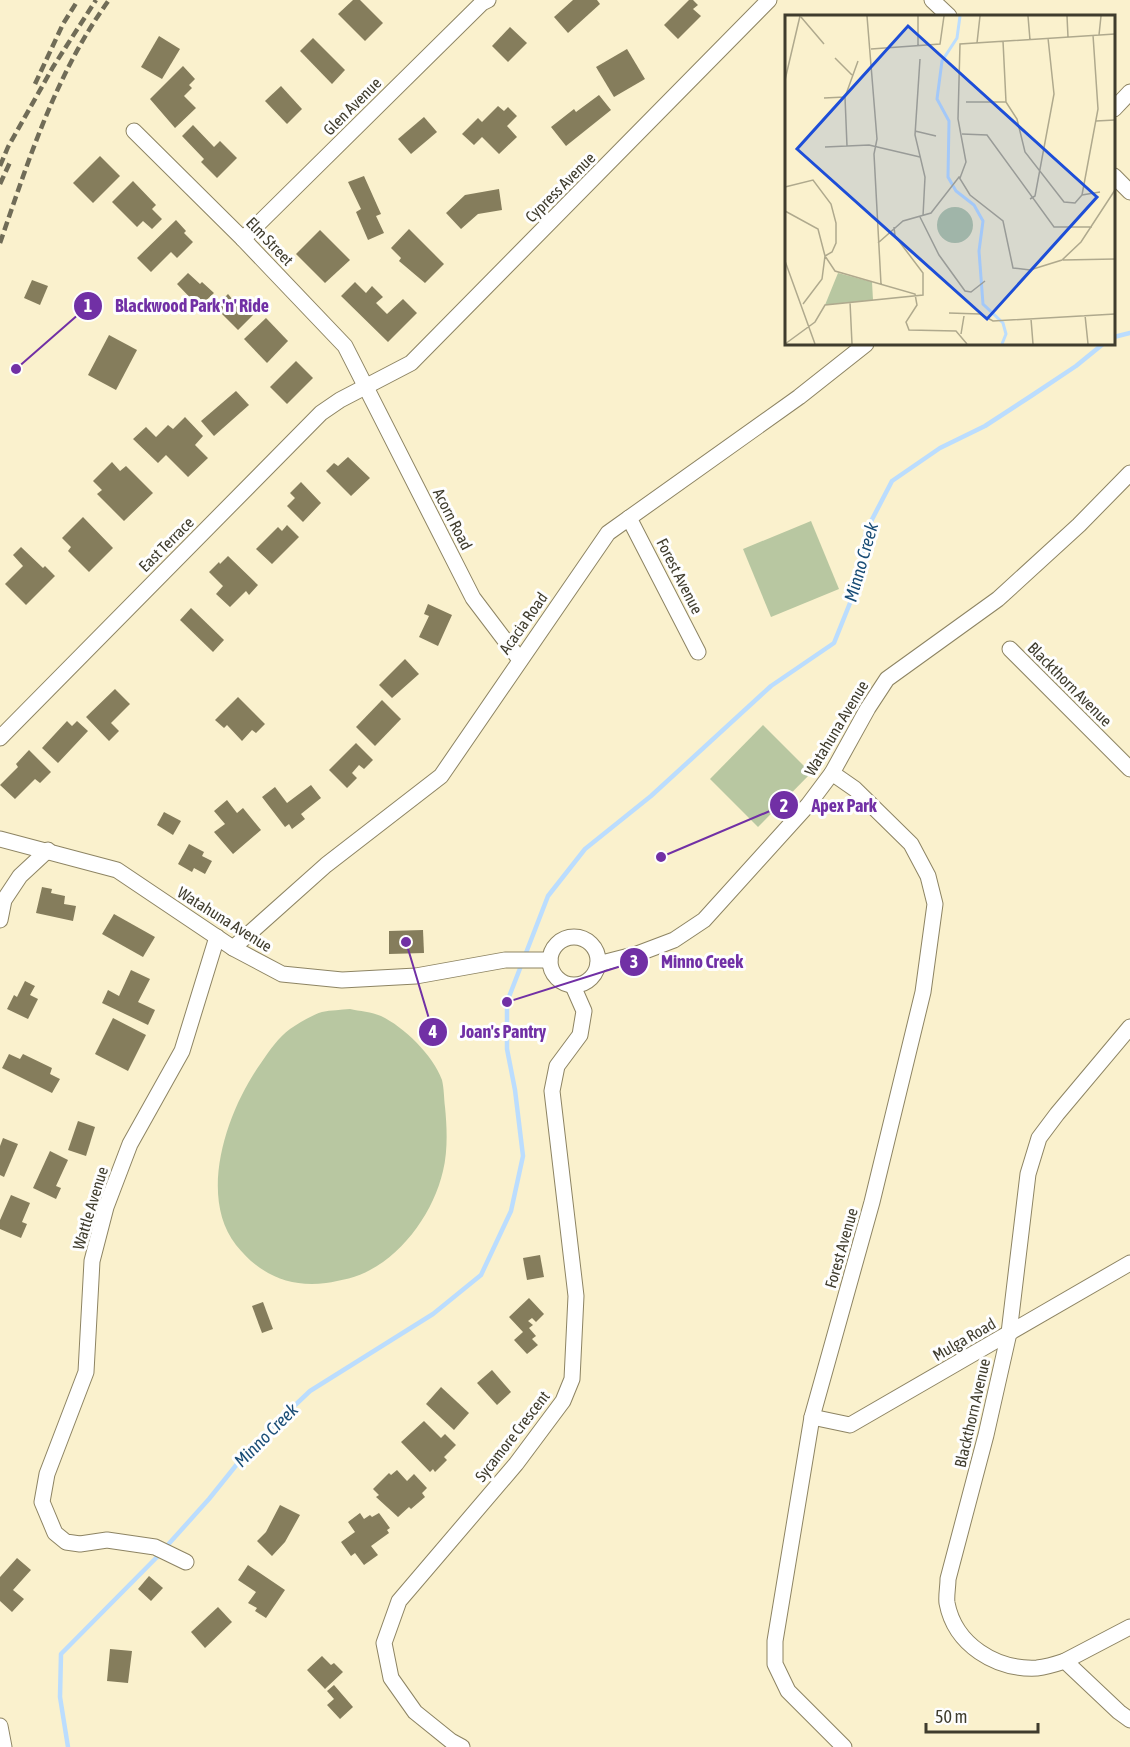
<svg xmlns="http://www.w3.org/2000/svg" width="1130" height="1747" font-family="'Asap Condensed',sans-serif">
	<rect width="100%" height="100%" fill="#faf1cd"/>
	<g fill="#b8c7a1">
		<path d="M811,521L839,589L771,617L743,549Z"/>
		<path d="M763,725L811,773L758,827L710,779Z"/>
		<path d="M350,1009C359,1011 372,1012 381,1016C404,1027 433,1055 442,1080C444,1088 444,1099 445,1107C447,1127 448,1151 443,1171C434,1210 406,1251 370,1270C358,1277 340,1281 326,1283C289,1288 259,1274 236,1245C197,1195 228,1109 261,1063C269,1051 279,1037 290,1029C299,1023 312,1015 322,1012C331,1010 341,1010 350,1009Z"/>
	</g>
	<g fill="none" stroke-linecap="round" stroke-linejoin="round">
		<g stroke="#bbddfe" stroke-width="4.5">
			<path d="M1114,337L1130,333"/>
			<path d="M165,1548L209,1499L250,1448L310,1391L433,1314L481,1275L511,1211L523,1156L515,1090L507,1049V1002L548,896L585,849L651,796L771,686L834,643L858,583L866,531L892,481L940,448L985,426L1031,396L1076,366L1103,344"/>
			<path d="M68,1747L60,1697L61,1654L160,1554"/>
		</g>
	</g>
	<g fill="#857d5c">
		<path d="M353,0H360L383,23L365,41L338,14Z"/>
		<path d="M573,0H597L600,4L568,33L554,17Z"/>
		<path d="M689,0H693L698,5L693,9L701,16L678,39L664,25Z"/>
		<path d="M510,27L527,43L508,62L492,46Z"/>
		<path d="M159,36L180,49L162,79L141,67Z"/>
		<path d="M313,38L345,70L332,84L300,51Z"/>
		<path d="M627,49L645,79L614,97L596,67Z"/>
		<path d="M183,66L195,79L189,85L192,88L184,96L196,108L175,128L150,99Z"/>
		<path d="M281,86L302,109L287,124L265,101Z"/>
		<path d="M599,95L611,110L566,146L551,127L574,109L576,112Z"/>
		<path d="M498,106L504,111L508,107L517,116L507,126L517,137L499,154L482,137L474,145L462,134L478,118L482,122Z"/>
		<path d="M424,117L437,132L411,154L398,139Z"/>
		<path d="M193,125L214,147L220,141L237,158L217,178L201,162L204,159L182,136Z"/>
		<path d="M100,156L120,176L93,203L73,183Z"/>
		<path d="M364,176L381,214L376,216L384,233L368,240L356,212L361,209L348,182Z"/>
		<path d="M133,181L156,205L152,209L162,219L152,229L143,221L137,227L112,202Z"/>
		<path d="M499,189L502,210L478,214L461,229L446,213L465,195Z"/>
		<path d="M176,220L186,231L184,233L193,242L177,258L171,252L151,272L137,258Z"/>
		<path d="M409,229L444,264L425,283L399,261L401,258L391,248Z"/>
		<path d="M320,230L350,260L325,283L296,254Z"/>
		<path d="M188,273L200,284L202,282L214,293L199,307L177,284Z"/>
		<path d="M32,280L48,286L40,305L24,298Z"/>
		<path d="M355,282L366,293L372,286L383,297L376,303L387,314L403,299L417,313L388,342L341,296Z"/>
		<path d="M228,294L233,300L235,297L253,315L238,330L215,307Z"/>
		<path d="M266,318L288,341L267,363L244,339Z"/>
		<path d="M109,335L137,350L116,390L88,375Z"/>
		<path d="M296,361L313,378L287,404L270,387Z"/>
		<path d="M236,391L249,405L214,436L201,421Z"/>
		<path d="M185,417L203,436L195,445L208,458L188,477L166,455L158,463L133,439L146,427L156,437L168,425L173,429Z"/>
		<path d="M348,457L370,478L351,496L326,471L334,463L338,466Z"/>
		<path d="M112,462L120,471L126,466L153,493L124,521L97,494L102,490L93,481Z"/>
		<path d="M301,482L321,503L303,522L287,506L295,498L290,493Z"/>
		<path d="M83,517L113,548L89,572L68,551L71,547L62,538Z"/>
		<path d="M287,525L299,537L272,564L256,549L278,527L282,531Z"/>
		<path d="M21,547L43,568L45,566L55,576L26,605L5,584L23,566L13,555Z"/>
		<path d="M228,556L258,585L249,595L246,591L230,607L216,594L223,586L209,572L219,562L220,564Z"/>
		<path d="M428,604L452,615L438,646L419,637L429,616L424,614Z"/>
		<path d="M191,608L224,640L213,652L180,620Z"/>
		<path d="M405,659L419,674L392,698L379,685Z"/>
		<path d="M115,689L130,704L111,723L119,731L109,741L86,717Z"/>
		<path d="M238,697L265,724L256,733L252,730L242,741L227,725L224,728L215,720Z"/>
		<path d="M382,700L401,719L375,746L356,727Z"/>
		<path d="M67,721L72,726L77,721L88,731L58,763L42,748Z"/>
		<path d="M356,743L373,760L364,769L359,765L352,773L357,778L347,788L329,770Z"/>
		<path d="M29,750L51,772L40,783L35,779L15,799L0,785L18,767L16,764Z"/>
		<path d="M311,785L321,798L301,814L305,819L292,829L289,824L285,827L262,797L275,787L287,803Z"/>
		<path d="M227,800L237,813L243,808L261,830L233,854L214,832L225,824L214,811Z"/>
		<path d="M164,812L181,821L173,835L157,825Z"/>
		<path d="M189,844L204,852L202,856L212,861L205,874L194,868L192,872L178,864Z"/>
		<path d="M42,887L52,889L51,893L65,896L64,904L76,906L73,921L36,913Z"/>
		<path d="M114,914L155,937L143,957L102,934Z"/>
		<path d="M423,930L424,953L389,954V931Z"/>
		<path d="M131,970L150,979L138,1002L155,1010L148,1025L102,1003L108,990L119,996Z"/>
		<path d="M25,981L35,986L30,995L38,999L28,1019L7,1009L14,995L17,997Z"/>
		<path d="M113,1018L146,1035L128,1071L95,1054Z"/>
		<path d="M9,1054L20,1059L23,1054L52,1068L50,1074L60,1079L52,1093L2,1068Z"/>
		<path d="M78,1121L95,1127L86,1156L68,1150Z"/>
		<path d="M3,1138L18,1144L4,1177L0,1175V1146Z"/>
		<path d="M50,1151L68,1160L56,1186L61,1188L56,1199L33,1188Z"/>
		<path d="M11,1195L30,1203L22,1222L27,1224L21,1238L0,1229V1220Z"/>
		<path d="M540,1255L544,1277L527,1280L523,1258Z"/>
		<path d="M529,1298L544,1314L536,1322L532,1318L528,1321L533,1325L529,1328L536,1336L532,1339L538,1345L527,1354L514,1340L523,1332L509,1317Z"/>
		<path d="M263,1302L273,1329L262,1333L252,1306Z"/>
		<path d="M492,1370L511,1392L497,1405L477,1383Z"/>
		<path d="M441,1387L469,1413L454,1430L426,1404Z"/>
		<path d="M424,1421L441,1438L445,1434L456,1445L444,1457L447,1460L435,1472L433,1469L430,1472L401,1442Z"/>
		<path d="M397,1470L407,1481L414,1474L427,1488L422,1493L425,1497L411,1509L409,1507L398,1517L376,1497L379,1495L373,1489L389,1473L391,1475Z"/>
		<path d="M280,1505L300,1515L285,1542L272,1556L257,1541L266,1532Z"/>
		<path d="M360,1513L364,1519L370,1515L372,1517L379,1513L390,1528L387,1530L389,1533L371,1546L378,1555L364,1565L355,1553L351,1556L341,1542L355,1532L348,1522Z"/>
		<path d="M17,1558L31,1570L13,1590L24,1599L12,1612L0,1601V1577Z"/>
		<path d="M248,1565L285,1590L266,1618L255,1611L257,1608L248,1603L256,1592L238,1580Z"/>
		<path d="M149,1576L163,1588L151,1601L138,1589Z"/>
		<path d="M218,1607L232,1622L205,1648L191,1632Z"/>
		<path d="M110,1649L132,1651L128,1683L107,1681Z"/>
		<path d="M322,1656L331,1665L334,1663L343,1672L325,1689L307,1670Z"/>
		<path d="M334,1685L353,1707L340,1719L327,1705L334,1699L327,1691Z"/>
	</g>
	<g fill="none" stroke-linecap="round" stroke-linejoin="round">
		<defs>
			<g id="minor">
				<path d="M932,0L949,16"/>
				<path d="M1114,109L1130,92"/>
				<path d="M134,131L243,239L345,346L473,598L520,660"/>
				<path d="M1114,176L1130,192"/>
				<path d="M243,239L482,3L488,0"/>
				<path d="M629,518L698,652"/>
				<path d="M1010,649L1130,769"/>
				<path d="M0,738L321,413L340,400L411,363L769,0"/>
				<path d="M832,773L855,789L911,844L928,876L935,904L923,992L872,1202L812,1417L775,1641V1664L788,1691L844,1747"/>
				<path d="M0,839L117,870L233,948L282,974L342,980L416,976L505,960H550"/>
				<path d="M0,920L4,900L20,876L48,850"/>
				<circle cx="574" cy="961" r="24"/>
				<path d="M233,948L326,865L441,776L608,533L799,397L866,344"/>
				<path d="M598,964L637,954L674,940L704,920L808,805L832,773L868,708L887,679L998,599L1079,525L1130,473"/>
				<path d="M1130,1027L1057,1114L1039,1138L1028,1174L1009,1333L986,1435L948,1579C948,1587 946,1596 947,1603C955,1645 996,1670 1037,1668C1046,1667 1056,1664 1065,1661L1119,1712L1130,1720"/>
				<path d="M812,1417L850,1425L1130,1263"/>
				<path d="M186,1562L155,1547L107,1540L80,1544L66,1542L55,1533L42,1502L47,1474L86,1372L92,1261L106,1207L130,1144L182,1051L217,937"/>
				<path d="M1065,1661L1130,1627"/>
				<path d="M0,1726L4,1747"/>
				<path d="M462,1747L451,1741L415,1712L391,1678L384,1643L399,1601L516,1464L563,1401L572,1379L576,1296L552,1091L557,1066L580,1035L584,1011L573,986"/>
			</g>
		</defs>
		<use href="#minor" stroke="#8d8463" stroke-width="17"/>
		<use href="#minor" stroke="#fff" stroke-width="15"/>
		<g stroke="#706c57" stroke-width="4.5" stroke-dasharray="9 4.5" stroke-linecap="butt">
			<path d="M35,84L63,24L78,0"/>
			<path d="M0,166L8,147L53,67L96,0"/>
			<path d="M0,184L11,160"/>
			<path d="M0,243C29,159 56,73 109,0"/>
		</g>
	</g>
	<g text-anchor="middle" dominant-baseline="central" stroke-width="6" stroke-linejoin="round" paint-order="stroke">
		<g font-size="16" fill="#3f3c2d" stroke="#fefefe">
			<text transform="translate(352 106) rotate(-45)">Glen Avenue</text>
			<text transform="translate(560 187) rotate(-45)">Cypress Avenue</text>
			<text transform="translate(270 241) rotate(46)">Elm Street</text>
			<text transform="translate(453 519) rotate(63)">Acorn Road</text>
			<text transform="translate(166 544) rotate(-45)">East Terrace</text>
			<text transform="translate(680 576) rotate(63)">Forest Avenue</text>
			<text transform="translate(523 623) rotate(-55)">Acacia Road</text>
			<text transform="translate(1070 684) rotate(45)">Blackthorn Avenue</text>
			<text transform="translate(836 728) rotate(-59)">Watahuna Avenue</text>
			<text transform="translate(225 919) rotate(32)">Watahuna Avenue</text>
			<text transform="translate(90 1208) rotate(-73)">Wattle Avenue</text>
			<text transform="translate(841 1248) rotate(-74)">Forest Avenue</text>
			<text transform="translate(964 1339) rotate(-30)">Mulga Road</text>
			<text transform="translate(972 1413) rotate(-77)">Blackthorn Avenue</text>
			<text transform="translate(512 1436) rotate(-52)">Sycamore Crescent</text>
		</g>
		<g font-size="18" font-style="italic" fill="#194c75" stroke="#fefefe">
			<text transform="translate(861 562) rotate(-74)">Minno Creek</text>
			<text transform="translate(266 1435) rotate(-45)">Minno Creek</text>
		</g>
	</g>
	<g transform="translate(785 15)">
		<rect width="330" height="330" fill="#faf1cd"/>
		<path d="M152 210a18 18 0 1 1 36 0a18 18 0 1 1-36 0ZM53,258L87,267L88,285L40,290Z" fill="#b8c7a1"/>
		<path fill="none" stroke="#bbddfe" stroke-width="3" d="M175,1L172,23L157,46L152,84L164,106L163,162L171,176L189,190L198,206L194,236L198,289L218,308L221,319L217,329"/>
		<path fill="none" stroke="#afa98d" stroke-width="1.5" d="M82,1L92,124L89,139L96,269M133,1V30M243,1L245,25M282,1L283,22M16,2L39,29M314,20L316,1M218,26L221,87M192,28L195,1M86,34L155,29L159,1M50,43L67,60M135,44L130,120L140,162L138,201M0,65L15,1M39,83L60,82M181,87H221L232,104L240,137L279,187L290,188L297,180L315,177M311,106L330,105M130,116L151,121M177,119L202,120L269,212H307M62,131L60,82L73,46M40,132L84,130L135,142M175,163L181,147L173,104L175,29L330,19M0,172L28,165L46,189L51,208V228L47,237L40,241L37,264L18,289M297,180L313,94L308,20M245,184L250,181L269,79L263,23M0,196L33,214L40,241L50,256L130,279L132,290L121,307L124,315L171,316L182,329M135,202L154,240L180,276L186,277L200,266M93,228L118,206L146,198L174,162L185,180L218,206L228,253L245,255L277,245L296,227L330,175M278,245L330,244M0,246L30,329M65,287L67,329M164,298L195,299L208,306L330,299M300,300L303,329M246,304L248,329M176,319L179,301M0,329L30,307L40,290L138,280V258L110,221L109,212"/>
		<path fill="#1d4ed8" fill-opacity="0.15" stroke="#1d4ed8" stroke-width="3" d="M123,11L312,182L202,304L12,134Z"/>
		<rect width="330" height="330" fill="none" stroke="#3f3c2d" stroke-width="3"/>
	</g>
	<path fill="none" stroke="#7130a5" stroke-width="2" d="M16 369L88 306M661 857L784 805M507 1002L634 962M406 942L433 1032"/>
	<g fill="#7130a5" stroke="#fefefe" stroke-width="2">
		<circle cx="16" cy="369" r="6"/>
		<circle cx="661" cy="857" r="6"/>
		<circle cx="507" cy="1002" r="6"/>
		<circle cx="406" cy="942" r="6"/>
		<circle cx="88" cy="306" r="15"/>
		<circle cx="784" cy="805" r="15"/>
		<circle cx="634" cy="962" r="15"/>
		<circle cx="433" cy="1032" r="15"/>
	</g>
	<g font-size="18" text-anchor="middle" font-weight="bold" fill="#fff">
		<text x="88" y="312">1</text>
		<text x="784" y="812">2</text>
		<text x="634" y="968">3</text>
		<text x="433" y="1038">4</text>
	</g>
	<g font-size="18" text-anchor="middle" font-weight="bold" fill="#7130a5" stroke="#fefefe" stroke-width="6" stroke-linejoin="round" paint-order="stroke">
		<text x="192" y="312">Blackwood Park 'n' Ride</text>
		<text x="844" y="812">Apex Park</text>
		<text x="702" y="968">Minno Creek</text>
		<text x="503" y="1038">Joan's Pantry</text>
	</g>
	<path d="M926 1723v9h112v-9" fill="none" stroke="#3f3c2d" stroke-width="3"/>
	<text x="935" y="1723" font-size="18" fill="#3f3c2d" stroke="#fefefe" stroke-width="4.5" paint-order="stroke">50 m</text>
</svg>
